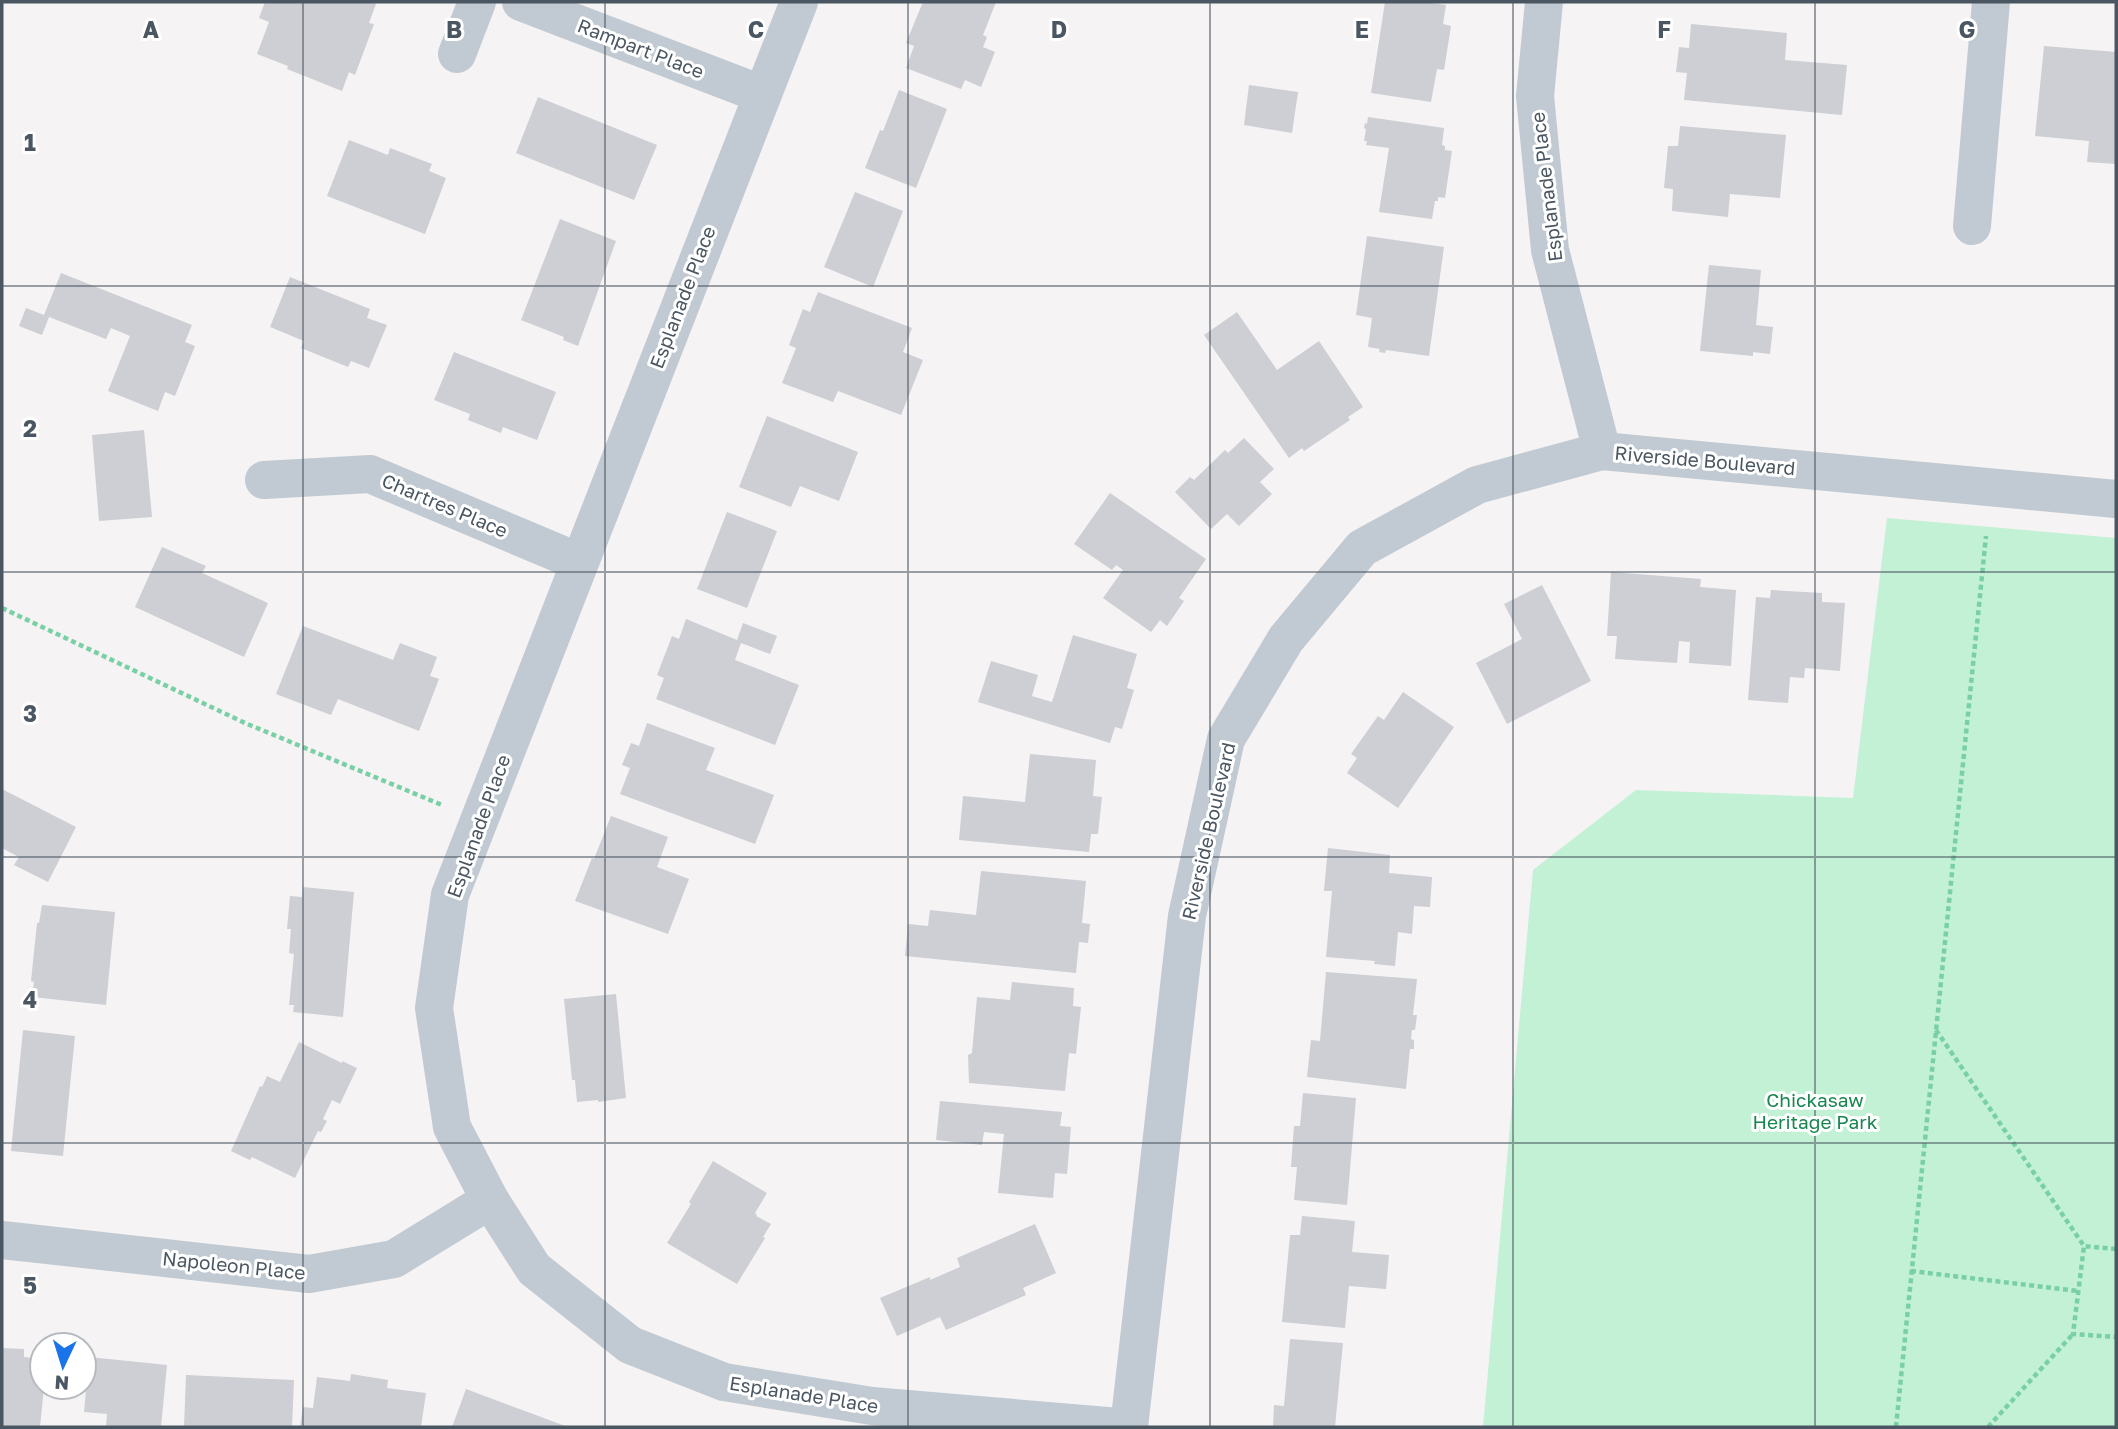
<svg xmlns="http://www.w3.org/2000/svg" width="2118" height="1429" font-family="'Golos Text',sans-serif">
	<rect width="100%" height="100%" fill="#f5f3f3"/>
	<path fill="#c3f1d5" d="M1887,518L2116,538V1427H1483L1533,870L1636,790L1853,798Z"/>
	<g fill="#cdcfd5">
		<path d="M265,2H371L376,4L369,23L374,24L355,75L349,72L342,91L287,69L288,66L257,54L269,22L259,18Z"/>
		<path d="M923,2L931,3L996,2L983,35L987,37L983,47L995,52L981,87L965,80L961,89L906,68L914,46L906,43Z"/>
		<path d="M1385,2H1425L1446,5L1443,24L1451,26L1444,70L1437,69L1431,102L1371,93Z"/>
		<path d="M1691,24L1787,33L1785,60L1847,65L1842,115L1684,100L1687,73L1676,72L1679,47L1689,48Z"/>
		<path d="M2044,46L2116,52V164L2087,162L2089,141L2035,136Z"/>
		<path d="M1249,85L1298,92L1292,133L1244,125Z"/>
		<path d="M899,90L947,109L916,188L865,168L880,130L883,131Z"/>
		<path d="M538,97L657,145L634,200L516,153Z"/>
		<path d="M1368,117L1444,128L1442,145L1445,146V150L1452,151L1445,198L1438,197V201H1435L1432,219L1379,212L1389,148L1366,145L1367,141H1364L1366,129L1364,128L1365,123L1367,124Z"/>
		<path d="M1680,126L1786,135L1780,198L1730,194L1728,217L1672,211L1673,189L1664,188L1668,146H1678Z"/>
		<path d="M349,140L388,155L390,148L432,164L429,171L446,178L425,234L327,196Z"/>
		<path d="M855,192L903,211L873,287L824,267Z"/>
		<path d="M560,219L616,241L578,346L563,340L564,337L521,320Z"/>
		<path d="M1367,236L1444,247L1429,356L1386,350L1385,353L1379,352L1380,349L1368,347L1372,318L1356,315Z"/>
		<path d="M1709,265L1761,270L1756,325L1773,327L1770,354L1753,352V356L1700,351Z"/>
		<path d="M61,273L192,325L185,342L195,346L175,396L165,392L158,411L108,391L130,336L111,328L106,339L49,317L42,335L19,326L26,308L44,315Z"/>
		<path d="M290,277L370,309L367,318L387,325L369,368L351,361L348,367L301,348L304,341L270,327Z"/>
		<path d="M818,292L912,328L903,352L923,360L901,415L838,391L833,402L782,383L796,348L789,345L803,309L810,312Z"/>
		<path d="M1237,312L1277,370L1319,341L1363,407L1348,417L1350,420L1304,451L1302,448L1289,458L1204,335Z"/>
		<path d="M454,352L556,392L537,440L503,427L501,433L468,420L470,414L434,400Z"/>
		<path d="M767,416L858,452L839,501L800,486L791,507L739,487Z"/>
		<path d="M144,430L152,517L99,521L92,435Z"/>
		<path d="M1244,438L1274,469L1260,482L1272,494L1239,526L1227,514L1211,529L1175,492L1190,477L1194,480L1225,450L1228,453Z"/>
		<path d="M1110,493L1206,559L1179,598L1184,601L1167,626L1160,620L1151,632L1103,598L1123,570L1116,565L1112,570L1074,544Z"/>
		<path d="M727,512L777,531L747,608L697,589Z"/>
		<path d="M162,547L206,566L202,573L268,603L244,657L135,607Z"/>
		<path d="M1611,572L1701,579L1700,587L1736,590L1731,666L1689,663L1690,642L1679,641L1677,663L1615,659L1617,636H1607Z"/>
		<path d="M1542,585L1591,681L1507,724L1476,663L1522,639L1504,604Z"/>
		<path d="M1771,590L1822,593V602L1845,603L1840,671L1805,668L1804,678L1790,677L1788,703L1748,700L1756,597L1770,598Z"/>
		<path d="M686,619L737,640L743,623L777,636L770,654L741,643L735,660L799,685L775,745L656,699L664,678L657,675L672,636L679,639Z"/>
		<path d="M303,626L393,660L400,643L437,657L430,676L439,679L419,731L338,699L331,715L276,694Z"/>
		<path d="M1073,635L1137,654L1127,688L1134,690L1122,729L1115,727L1110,743L978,702L991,661L1038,675L1032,696L1052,702Z"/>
		<path d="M1403,692L1454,727L1398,808L1347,773L1357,758L1351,754L1378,716L1384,720Z"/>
		<path d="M647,723L715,748L706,770L774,795L755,844L620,794L630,768L622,765L631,743L639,746Z"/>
		<path d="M1030,754L1096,760L1093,796L1102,797L1098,834H1091L1089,852L959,840L963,796L1025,802Z"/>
		<path d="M2,789L76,827L48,882L14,865L19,857L2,848Z"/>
		<path d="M611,816L668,837L657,867L689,879L668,934L575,901L592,858L594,859Z"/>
		<path d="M1328,848L1390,855L1389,873L1432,877L1430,907L1414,906L1412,934L1398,932L1395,966L1374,964L1375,961L1326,957L1332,891H1324Z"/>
		<path d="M981,871L1086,881L1082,923L1090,924L1088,943L1079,942L1076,973L905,956L908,924L928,926L930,910L976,915Z"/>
		<path d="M303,887L354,892L343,1017L293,1012L294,1005H289L294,954L289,953L291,929H287L290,896L302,897Z"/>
		<path d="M42,905L115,912L106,1005L32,997L34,982L31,981L37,923H39Z"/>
		<path d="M1326,972L1417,979L1413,1015H1417L1415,1030H1412L1411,1039L1414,1040V1049H1410L1406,1089L1307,1077L1311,1040L1320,1041Z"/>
		<path d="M1012,982L1074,988L1073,1006L1081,1007L1076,1054L1069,1053L1065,1091L969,1083L968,1055L972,1053L977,997L1010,1000Z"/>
		<path d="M616,994L626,1098L598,1102V1100L577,1102L575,1080H572L564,999Z"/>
		<path d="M23,1030L75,1036L63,1156L11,1151Z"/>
		<path d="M299,1042L342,1063V1061L357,1068L340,1104L332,1100L323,1119L327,1121L321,1132L318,1131L295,1178L252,1157L250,1160L231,1151L260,1086L262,1087L267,1076L280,1082Z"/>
		<path d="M1303,1093L1356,1098L1347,1205L1294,1200L1297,1167H1291L1294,1126H1300Z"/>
		<path d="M940,1101L1062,1112L1060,1126L1071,1127L1067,1174L1055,1173L1053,1198L998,1193L1004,1134L984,1132L982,1145L936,1140Z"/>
		<path d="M713,1161L767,1193L755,1213L757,1215L756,1216L771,1224L763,1237L765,1238L737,1284L667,1243L691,1204L689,1202Z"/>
		<path d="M1302,1216L1355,1221L1352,1252L1389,1255L1386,1289L1349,1286L1345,1328L1282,1322L1290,1235H1300Z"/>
		<path d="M1035,1224L1056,1273L1023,1288L1026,1295L946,1330L940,1317L897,1336L880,1298L930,1277V1280L960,1267L957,1258Z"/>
		<path d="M1290,1339L1343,1343L1335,1427H1273L1274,1405L1284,1406Z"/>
		<path d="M2,1348L24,1349V1357L42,1359V1387H44L40,1427H2Z"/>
		<path d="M89,1357L167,1365L161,1427H106L107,1414L84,1412Z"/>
		<path d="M351,1374L388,1380L387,1388L426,1393L421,1427H300L303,1407L313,1408L317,1377L350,1381Z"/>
		<path d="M186,1375L294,1380L292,1427H184Z"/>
		<path d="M466,1389L568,1427H452Z"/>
	</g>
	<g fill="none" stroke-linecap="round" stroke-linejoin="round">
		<g stroke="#7ad0a6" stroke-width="4.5" stroke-dasharray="5 3.5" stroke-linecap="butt">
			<path d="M2,608L245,723L442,805"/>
			<path d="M1936,1030L2084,1246"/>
			<path d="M2116,1249L2084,1246L2073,1334L2116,1337"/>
			<path d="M1911,1271L2078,1291"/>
			<path d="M1896,1427L1986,536"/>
			<path d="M1988,1427L2073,1334"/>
		</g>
		<g stroke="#c1cad2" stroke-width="38">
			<path d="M521,2L761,94"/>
			<path d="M799,2L450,895L434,1008L452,1127L490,1200L534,1269L630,1345L724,1382L872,1406L1119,1427"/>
			<path d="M1544,2L1535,96L1550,250L1602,451"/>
			<path d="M457,54L477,2"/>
			<path d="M1972,226L1991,2"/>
			<path d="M264,480L370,474L579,562"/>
			<path d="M2,1240L309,1274L394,1259L490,1200"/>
			<path d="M1129,1427L1187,916L1226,739L1286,639L1362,548L1477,485L1602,451L2116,499"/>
		</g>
	</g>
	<path fill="none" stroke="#4a5661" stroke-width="2" stroke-opacity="0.55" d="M303,2V1427M605,2V1427M908,2V1427M1210,2V1427M1513,2V1427M1815,2V1427M2,286H2116M2,572H2116M2,857H2116M2,1143H2116"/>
	<g text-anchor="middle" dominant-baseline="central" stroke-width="6" stroke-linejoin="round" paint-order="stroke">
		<g font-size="19" fill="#4a5661" stroke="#fff">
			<text transform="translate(641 48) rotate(21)">Rampart Place</text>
			<text transform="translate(1546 187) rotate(-97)">Esplanade Place</text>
			<text transform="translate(682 297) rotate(-69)">Esplanade Place</text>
			<text transform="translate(1705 460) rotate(5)">Riverside Boulevard</text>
			<text transform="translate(445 505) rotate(23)">Chartres Place</text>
			<text transform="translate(478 826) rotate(-70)">Esplanade Place</text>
			<text transform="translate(1208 831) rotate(-77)">Riverside Boulevard</text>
			<text transform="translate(234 1265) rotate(6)">Napoleon Place</text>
			<text transform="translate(804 1394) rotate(9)">Esplanade Place</text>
		</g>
		<g font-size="19" fill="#17864f" stroke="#fff">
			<text x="1815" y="1099">Chickasaw<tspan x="1815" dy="22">Heritage Park</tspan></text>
		</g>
	</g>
	<g font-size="23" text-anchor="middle" font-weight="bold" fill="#4a5661" stroke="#fff" stroke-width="6" stroke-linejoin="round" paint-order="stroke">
		<text x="151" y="38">A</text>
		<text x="454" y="38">B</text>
		<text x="756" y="38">C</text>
		<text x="1059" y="38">D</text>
		<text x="1362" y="38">E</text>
		<text x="1664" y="38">F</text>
		<text x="1967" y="38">G</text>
		<text x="30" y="151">1</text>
		<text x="30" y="437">2</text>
		<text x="30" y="722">3</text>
		<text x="30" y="1008">4</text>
		<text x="30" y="1294">5</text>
	</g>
	<rect width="2118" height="1429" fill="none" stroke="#4a5661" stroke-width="7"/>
	<g transform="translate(63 1366) rotate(184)"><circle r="33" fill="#ffffff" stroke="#b7bbc0" stroke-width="2"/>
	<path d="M0-5L12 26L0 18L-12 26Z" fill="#1a73e8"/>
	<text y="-10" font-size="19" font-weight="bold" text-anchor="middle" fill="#4a5661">N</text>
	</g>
</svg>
